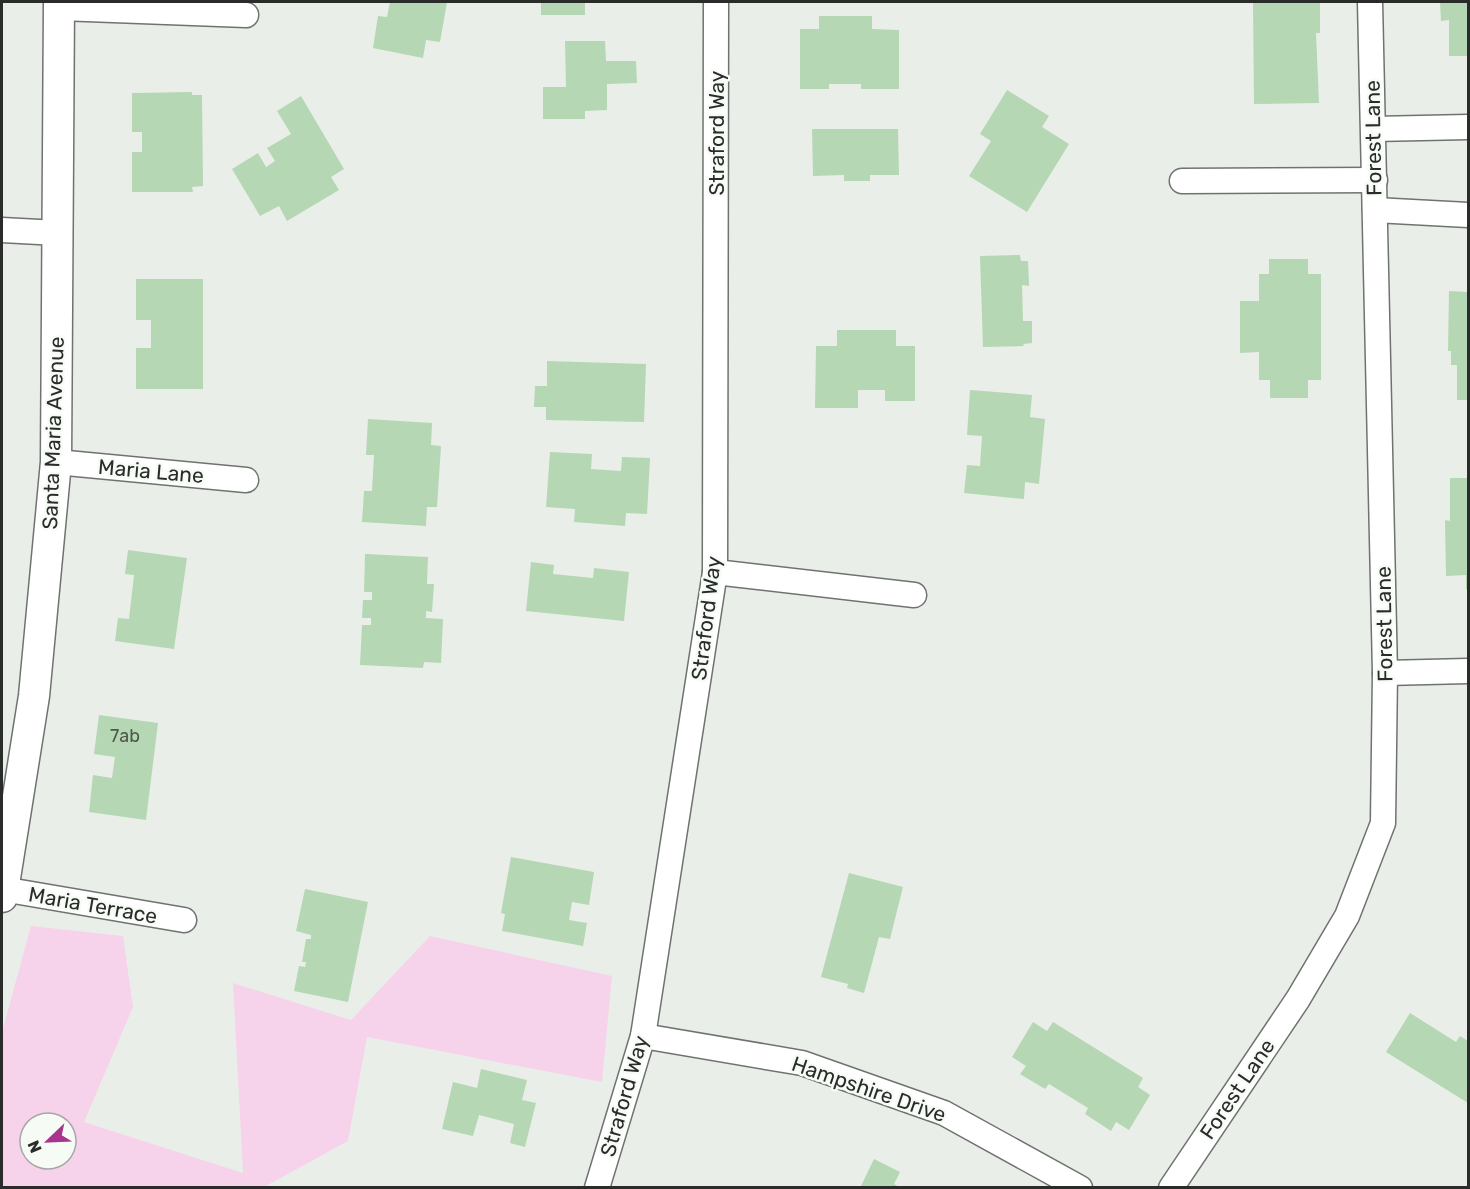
<svg xmlns="http://www.w3.org/2000/svg" width="1470" height="1189" font-family="Rubik,sans-serif">
	<rect width="100%" height="100%" fill="#eaeee9"/>
	<path fill="#f7d3eb" fill-rule="evenodd" d="M31,926L123,936L133,1007L84,1122L243,1173L233,983L351,1020L430,936L612,976L602,1082L367,1037L348,1141L264,1187H2V1032ZM30,1123H66V1159H30Z"/>
	<g fill="#b5d7b3">
		<path d="M390,2H447L440,42L426,40L423,58L373,48L378,16L387,17Z"/>
		<rect x="541" y="2" width="44" height="13"/>
		<path d="M1253,2H1320V33H1316L1319,103L1254,104Z"/>
		<path d="M1440,2H1468V56H1449V20L1441,21Z"/>
		<path d="M819,16H872V29L899,30V89H861V84H829V89H800V29H819Z"/>
		<path d="M565,41H605L606,61H636L637,83L607,84V110L585,111V119H543V87H566Z"/>
		<path d="M1007,90L1049,116L1042,127L1069,144L1027,212L969,176L991,141L980,134Z"/>
		<path d="M192,92V95H202L203,186L192,187L193,192H132V152H142V132H132V93Z"/>
		<path d="M301,96L344,169L331,177L339,190L287,221L279,206L260,216L232,169L258,153L266,167L275,161L267,148L291,134L277,111Z"/>
		<path d="M812,129H898L899,175H870V181H844V175L813,176Z"/>
		<path d="M1020,255L1021,261H1028L1029,286L1022,285L1023,321H1032V343L1023,344L1024,346L983,347L980,256Z"/>
		<path d="M1269,259H1308V274H1321V380H1308V398H1270V380H1259V352L1240,353V301H1259V274H1269Z"/>
		<path d="M136,279H203V389H136V348H151V320H136Z"/>
		<path d="M1449,291L1468,292V400H1457V365H1451V351H1448Z"/>
		<path d="M837,330H896V346H915V401H885V390H858V408H815L816,346H837Z"/>
		<path d="M547,361L646,364L644,422L546,420V407H534L535,386H547Z"/>
		<path d="M970,390L1032,395L1030,417L1045,419L1039,484L1025,482L1024,499L964,493L967,465L980,466L982,436L967,435Z"/>
		<path d="M368,419L432,423L431,445L441,446L437,507H427L426,526L362,522L364,491H372L374,455H366Z"/>
		<path d="M550,452L592,454L591,469L621,471L622,457L650,458L647,514L626,513L625,526L574,522L575,509L546,507Z"/>
		<path d="M1450,478H1468V589H1466V575L1446,576L1445,520L1450,521Z"/>
		<path d="M128,550L187,558L174,649L115,641L118,618L129,619L134,575L125,574Z"/>
		<path d="M365,554L428,557L427,584H434L432,612L426,611V618L443,619L441,663L424,662L423,668L360,665L362,625H371V618H362L363,600H372V592H364Z"/>
		<path d="M531,562L554,565L553,574L593,578L594,568L629,572L624,621L526,611Z"/>
		<path d="M99,715L158,723L146,820L89,812L93,775L112,778L115,757L94,754Z"/>
		<path d="M511,857L594,872L589,905L572,902L569,920L587,923L583,946L502,931L505,914L501,913Z"/>
		<path d="M849,873L903,887L890,939L879,937L864,993L847,988L848,984L821,977Z"/>
		<path d="M305,889L368,902L348,1002L294,991L299,966L305,967L306,962H302L306,939H311V935L296,931Z"/>
		<path d="M1410,1013L1456,1042L1460,1036L1468,1041V1103L1386,1052Z"/>
		<path d="M1033,1022L1047,1031L1053,1022L1143,1078L1138,1087L1150,1095L1129,1130L1116,1122L1111,1131L1085,1114L1088,1108L1049,1084L1045,1089L1020,1074L1026,1066L1012,1057Z"/>
		<path d="M481,1069L527,1080L522,1100L536,1103L525,1147L510,1143L514,1124L479,1115L473,1136L442,1129L453,1082L477,1088Z"/>
		<path d="M874,1159L900,1172L894,1184L901,1188H860Z"/>
	</g>
	<g fill="none" stroke-linecap="round" stroke-linejoin="round">
		<defs>
			<g id="minor">
				<path d="M60,8L246,15"/>
				<path d="M1374,129L1468,127"/>
				<path d="M1182,181L1375,180"/>
				<path d="M1375,210L1468,215"/>
				<path d="M2,230L58,233"/>
				<path d="M56,462L246,480"/>
				<path d="M715,572L914,595"/>
				<path d="M1385,673L1468,671"/>
				<path d="M2,889L184,920"/>
				<path d="M643,1036L802,1063L944,1113L1080,1188"/>
				<path d="M597,1188L643,1036L715,572L716,2"/>
				<path d="M1171,1188L1298,999L1347,916L1383,823L1385,673L1370,2"/>
			</g>
			<path id="tertiary" d="M2,897L34,696L56,462L59,2"/>
		</defs>
		<use href="#minor" stroke="#6f736f" stroke-width="27"/>
		<use href="#tertiary" stroke="#6f736f" stroke-width="33"/>
		<use href="#minor" stroke="#fff" stroke-width="24"/>
		<use href="#tertiary" stroke="#fff" stroke-width="30"/>
	</g>
	<g text-anchor="middle" dominant-baseline="central" stroke-width="5" stroke-linejoin="round" paint-order="stroke">
		<g font-size="18" fill="#4d574c">
			<text x="125" y="736">7ab</text>
		</g>
		<g font-size="21" fill="#2a2c2a" stroke="#f7fbf6">
			<text transform="translate(716 133) rotate(-90)">Straford Way</text>
			<text transform="translate(1373 138) rotate(-91)">Forest Lane</text>
			<text transform="translate(53 433) rotate(-88)">Santa Maria Avenue</text>
			<text transform="translate(151 471) rotate(5)">Maria Lane</text>
			<text transform="translate(706 618) rotate(-83)">Straford Way</text>
			<text transform="translate(1384 624) rotate(-91)">Forest Lane</text>
			<text transform="translate(93 905) rotate(10)">Maria Terrace</text>
			<text transform="translate(869 1089) rotate(19)">Hampshire Drive</text>
			<text transform="translate(1237 1089) rotate(-56)">Forest Lane</text>
			<text transform="translate(624 1096) rotate(-74)">Straford Way</text>
		</g>
	</g>
	<rect width="1470" height="1189" fill="none" stroke="#2a2c2a" stroke-width="6"/>
	<g transform="translate(48 1141) rotate(247)"><circle r="28" fill="#f7fbf6" stroke="#a5a8a4" stroke-width="1.5"/>
	<path d="M0-4.5L10 22L0 15L-10 22Z" fill="#a8348d"/>
	<text y="-9" font-size="16" font-weight="bold" text-anchor="middle" fill="#2a2c2a">N</text>
	</g>
</svg>
